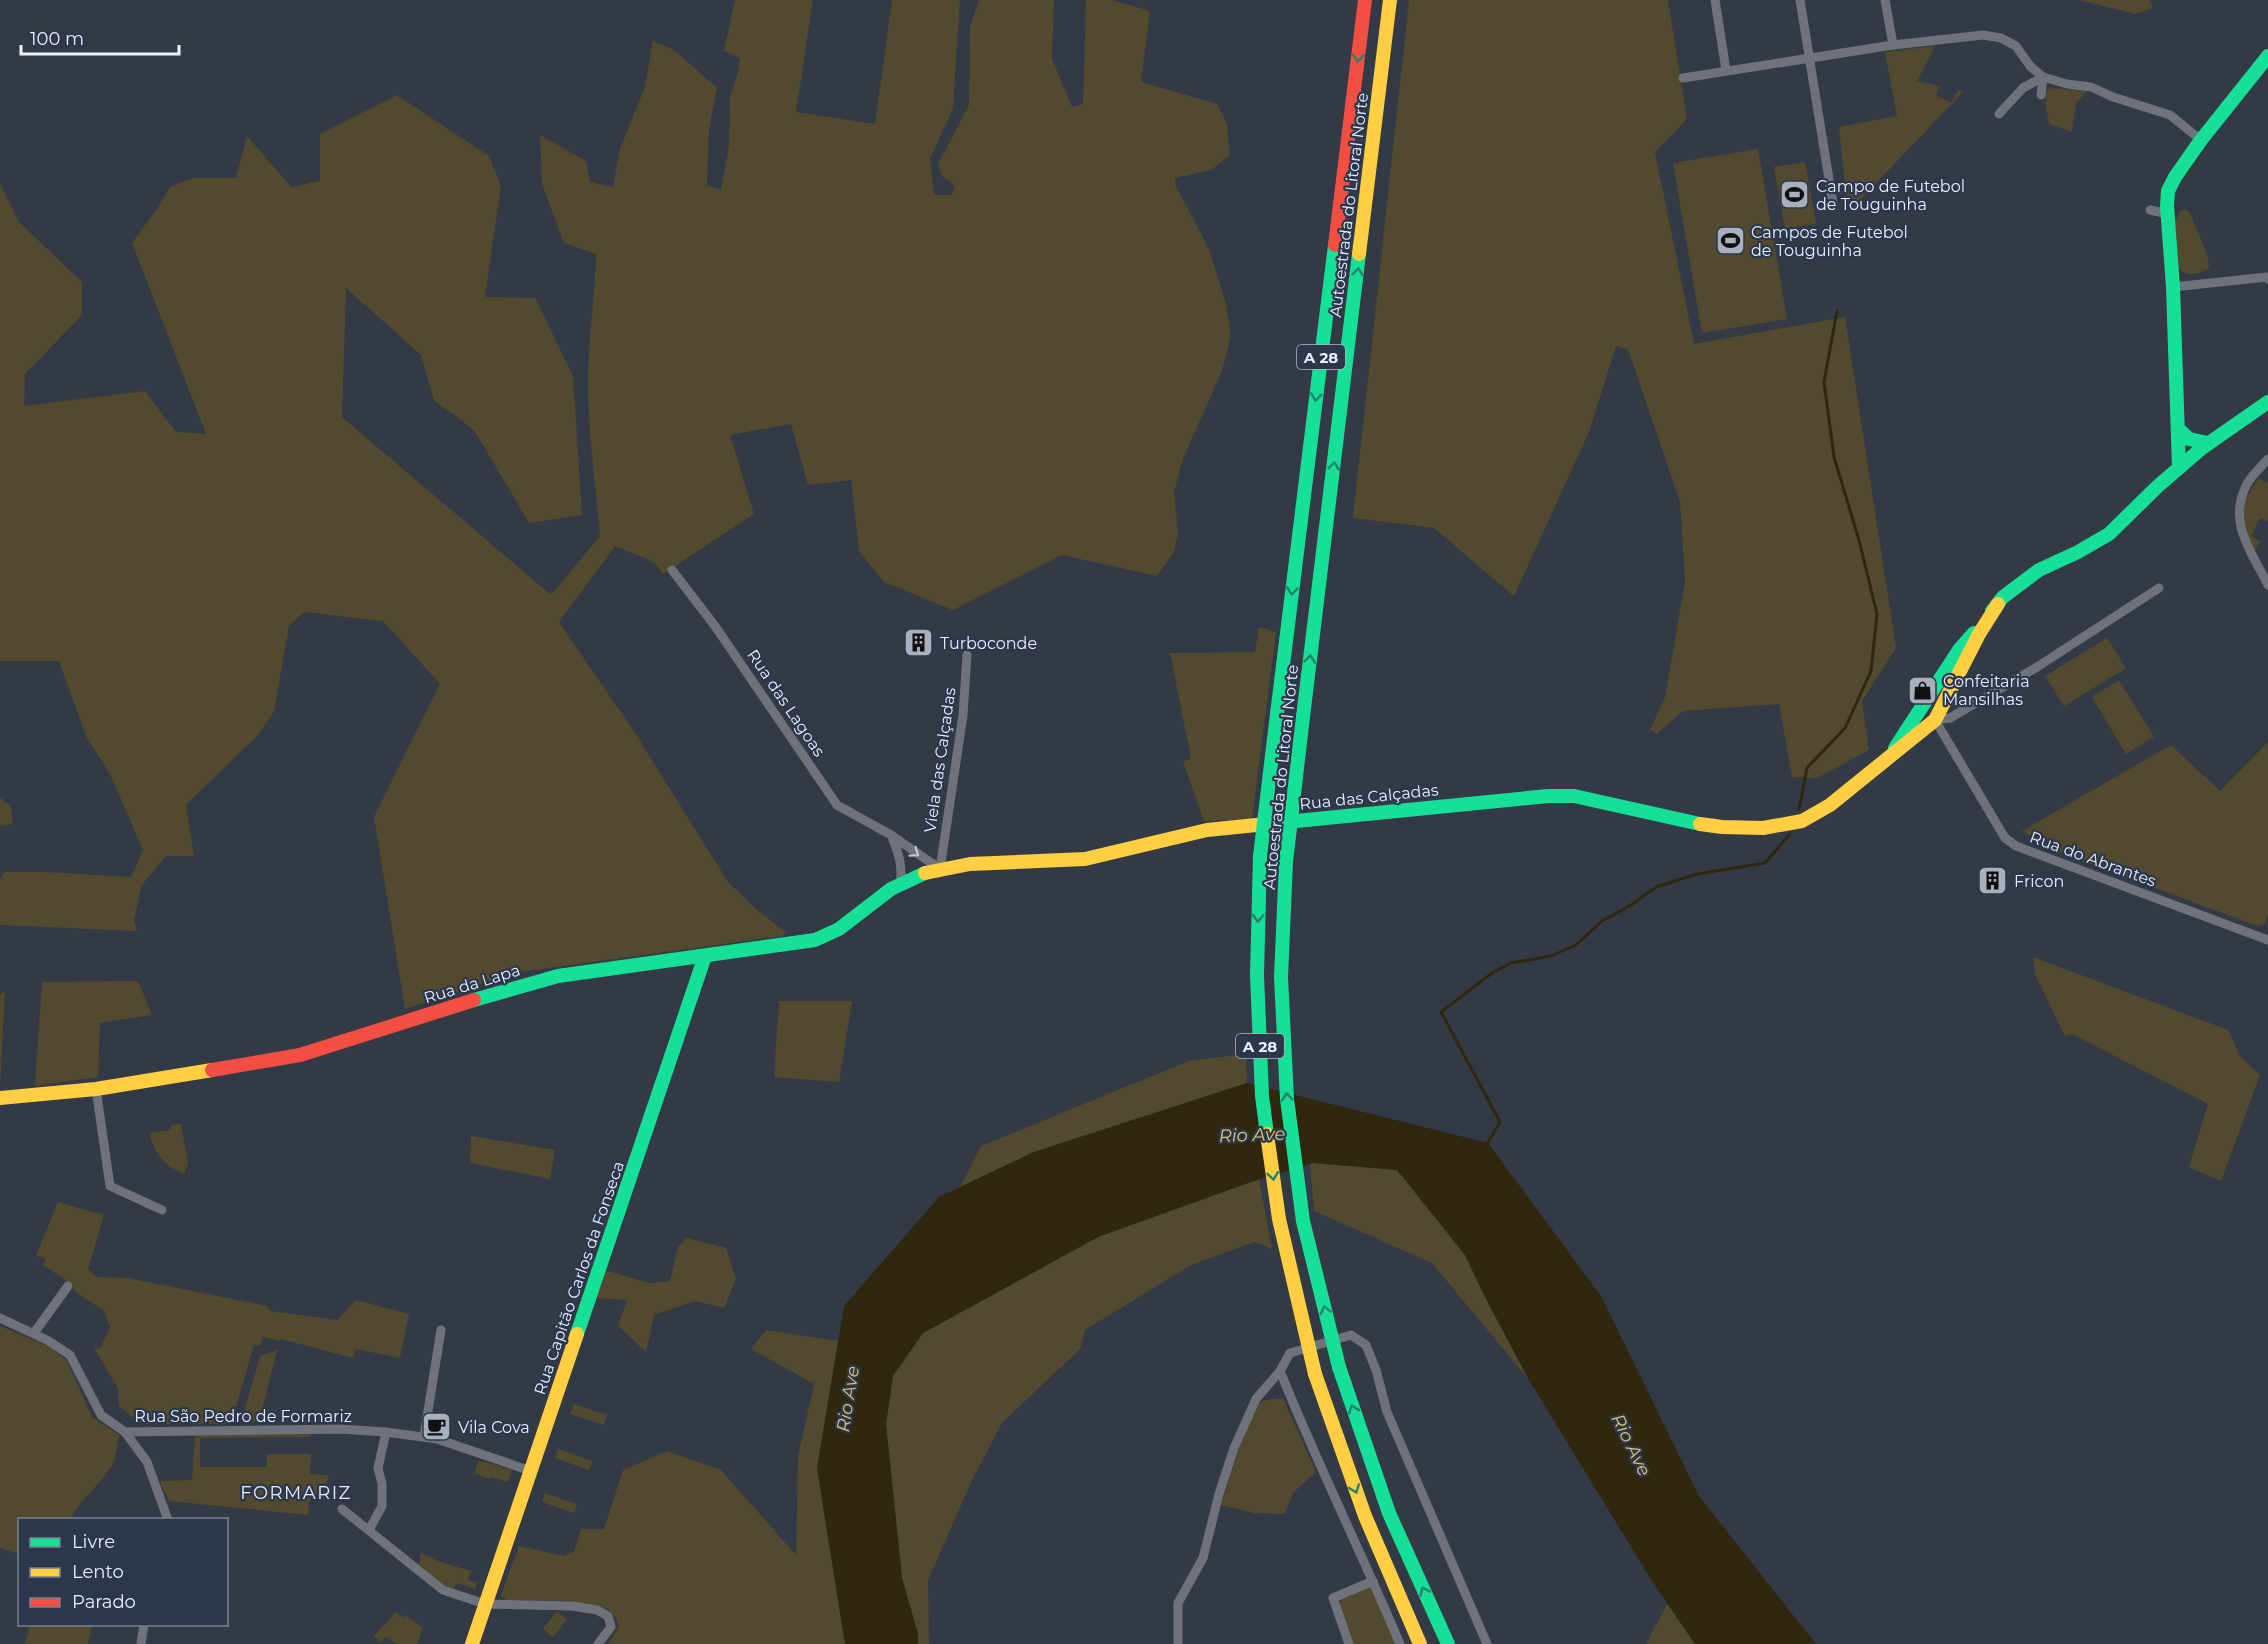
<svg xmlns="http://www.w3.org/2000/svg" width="2268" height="1644" font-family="Montserrat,sans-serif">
	<rect width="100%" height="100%" fill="#343a45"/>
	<g fill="#514a2f">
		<path d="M735,0H813L796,112L875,124L892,0H960L953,109L930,158L934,195H952L955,186L942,176L938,164L969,105L970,27L979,0H1054L1052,59L1072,107L1083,104L1086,0H1112L1150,11L1141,82L1217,104L1227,124L1230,155L1211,170L1175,178L1176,186L1209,249L1225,301L1231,335L1222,371L1182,461L1174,493L1178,533L1174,552L1157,576L1062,555L953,610L884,582L859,551L851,480L808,485L791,424L730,435L754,514L663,574L654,562L615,546L559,622L637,736L728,882L756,909L787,933L782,936L519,972L405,1009L374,817L440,684L383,621L304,612L289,626L274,711L258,735L186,805L194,856H166L141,886L134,921L137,931L0,925V879L4,872H46L131,877L143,850L111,776L86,736L59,661H0V184L19,222L82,282V315L25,374L24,406L145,391L176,432L206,434L132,243L156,210L170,187L192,178H236L247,136L291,187L320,181V134L397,95L489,156L501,186L485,297L535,298L573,376L582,515L529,523L474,430L434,400L421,355L346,288L342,417L551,595L600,536C596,488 589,440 588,392C587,346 595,300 596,254L564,243L542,184L540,135L586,161L590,182L613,187L620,149L645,87L653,41L674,50L717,88L709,129L707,185L721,190L729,146L730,96L737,76L740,58L724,51Z"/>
		<path d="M1409,0H1668L1687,119L1655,152L1694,344L1845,317L1896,648L1862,701L1869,750L1817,778L1792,777L1779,704L1683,711L1657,734L1650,730L1665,697L1685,582L1680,502L1628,349L1616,346L1589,432L1514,596L1434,528L1353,518Z"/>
		<path d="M2079,0H2149L2153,8L2136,14Z"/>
		<path d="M1935,46L1917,81L1940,86L1936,95L1951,103L1958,90L1963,92L1858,202L1847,205L1839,127L1897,116L1885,52Z"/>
		<path d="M2050,88L2087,91L2076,103L2072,132L2049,124L2044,93Z"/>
		<path d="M1758,149L1787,319L1702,333L1673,163Z"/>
		<path d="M1805,162L1816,224L1785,229L1774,167Z"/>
		<path d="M2181,210H2186L2190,213L2208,257L2209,268C2198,275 2185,278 2177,266L2175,222Z"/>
		<path d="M2259,478L2268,483V521L2260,518L2251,536L2260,541L2254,552L2242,526L2244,501Z"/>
		<path d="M1259,627L1276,632L1252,819L1204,821L1183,761L1191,759L1170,653L1255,652Z"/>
		<path d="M2107,638L2126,668L2064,706L2045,676Z"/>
		<path d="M2119,680L2154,737L2126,754L2092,697Z"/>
		<path d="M2268,742V915L2265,924L2257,926L2049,848L2022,831L2171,745L2220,791Z"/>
		<path d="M0,798L11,806L13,824L0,826Z"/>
		<path d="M2033,957L2228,1030L2240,1056L2260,1075L2221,1181L2189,1167L2208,1104L2072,1034L2065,1036L2035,974Z"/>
		<path d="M138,981L152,1015L100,1023L98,1077L35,1086L42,982Z"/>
		<path d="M5,991L0,1087V995Z"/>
		<path d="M779,1001H852L839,1082L774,1077Z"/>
		<path d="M1246,1054L1247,1083L1034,1152L960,1187L981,1146L1189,1061Z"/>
		<path d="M181,1124L188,1163L184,1174C165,1165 153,1154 150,1133L171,1130V1125Z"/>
		<path d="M471,1136L555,1150L550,1179L470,1163Z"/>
		<path d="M1313,1163L1398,1170L1465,1255L1486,1299L1529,1380L1432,1263L1314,1211L1310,1164Z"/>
		<path d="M1259,1179L1272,1249L1254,1242L1191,1265L1085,1330L1080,1349L1002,1423L972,1480L928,1580L929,1644H918V1634L902,1578L886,1424L893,1376L923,1333L1098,1237Z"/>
		<path d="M58,1202L104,1215L88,1269L97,1277L128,1278L267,1306L270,1311L337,1320L356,1300L409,1314L400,1358L356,1349L353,1358L281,1339L280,1341L263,1337L260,1345H254L231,1424H145L132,1417L119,1406L118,1388L94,1348L100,1349L110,1327L104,1311L73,1290L74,1286L43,1265L46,1259L36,1256Z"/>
		<path d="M686,1238L726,1248L736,1279L724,1308L695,1301L654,1315L646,1352L618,1326L627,1300L594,1298L605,1270L649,1283L670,1281L678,1247Z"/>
		<path d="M0,1326L50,1347L67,1361L92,1417L119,1435C117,1445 117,1457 111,1467C99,1486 80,1499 71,1519L20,1520L19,1554L0,1548Z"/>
		<path d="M766,1330L838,1341L817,1468L845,1644H608L619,1626L617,1620L609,1609L571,1601L507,1600L501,1595L519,1546L564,1556L574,1551L581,1529H604L623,1470L667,1451L721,1470L796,1555L798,1456L814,1384L751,1349Z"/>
		<path d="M277,1350L259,1422L241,1423L260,1356Z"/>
		<path d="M1283,1398L1316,1472L1294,1492L1284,1514L1254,1513L1221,1505C1227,1488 1248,1413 1260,1403C1265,1399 1276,1399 1283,1398Z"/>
		<path d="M574,1404L607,1415L604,1425L570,1414Z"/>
		<path d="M311,1433V1437L200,1438V1467H267V1454H311L310,1474L329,1475L322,1499L310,1497L308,1515L169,1501L159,1481L192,1480L195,1435Z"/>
		<path d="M558,1449L592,1461L589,1470L555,1458Z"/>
		<path d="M479,1460L512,1470L508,1482L491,1477L490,1479L474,1473Z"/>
		<path d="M545,1493L577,1504L574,1513L542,1502Z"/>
		<path d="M421,1553L440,1562L471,1571L468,1580L477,1583L475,1589L457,1583L453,1589L442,1584L419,1564Z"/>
		<path d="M1367,1586L1374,1589L1397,1644H1353L1339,1605L1345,1595Z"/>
		<path d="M1667,1604L1695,1644H1646Z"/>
		<path d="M557,1611L567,1620L553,1637L543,1629Z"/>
		<path d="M396,1612L403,1618L406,1615L423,1628L417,1644H396L385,1637L381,1642L374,1636Z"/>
		<path d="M30,1625V1624L92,1625L88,1644H25Z"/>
	</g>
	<path fill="#2f280e" d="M1247,1083L1488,1143L1601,1296L1699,1496L1816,1644H1695L1650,1578L1529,1380L1486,1299L1465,1255L1397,1170L1313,1163L1251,1182L1098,1237L923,1333L893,1376L886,1424L902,1578L918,1634V1644H845L817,1468L844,1306L939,1197L1034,1152Z"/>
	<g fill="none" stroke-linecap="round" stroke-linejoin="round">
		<g stroke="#2f280e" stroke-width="3">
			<path d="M1799,809L1807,768L1845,728L1871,671L1877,614L1859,540L1834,457L1824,382L1837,311"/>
			<path d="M1487,1144L1500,1122L1441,1012L1492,973L1511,963L1551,956L1576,945L1602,921L1631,905L1656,887L1697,874L1765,863L1789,835"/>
		</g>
		<g stroke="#6e727b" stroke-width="9">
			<path d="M1715,0L1726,70"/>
			<path d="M1800,0L1833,204"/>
			<path d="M1885,0L1893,45"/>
			<path d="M1683,78L1893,45L1983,35L2001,38L2016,46L2030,66L2043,77L2067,84L2091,87L2113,97L2170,115L2201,140"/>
			<path d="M2041,95L2043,77"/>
			<path d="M1999,114L2023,88L2043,77"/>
			<path d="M2150,210L2168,214"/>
			<path d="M2173,287L2267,277L2268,279"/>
			<path d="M2268,459C2261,467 2252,475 2247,484C2227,522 2251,551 2268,585"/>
			<path d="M672,570L715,626L837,805L891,835L940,869L963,715L967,655"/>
			<path d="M2159,588L2037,667L1950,718L1935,720L2005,838L2016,846L2268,940"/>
			<path d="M892,837C899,854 903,867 900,885"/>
			<path d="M96,1089L110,1186L162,1210"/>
			<path d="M0,1318L47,1340L70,1355L101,1415L125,1432L340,1429L386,1432L437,1439L531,1471"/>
			<path d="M34,1333L68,1286"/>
			<path d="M1280,1371C1317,1463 1361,1552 1400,1644"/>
			<path d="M125,1432L147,1462L168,1520"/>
			<path d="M424,1436L441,1330"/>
			<path d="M342,1509L443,1590L485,1604L572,1606L597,1610L608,1616L611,1627L598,1644"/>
			<path d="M369,1530L382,1506V1484L378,1468L386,1432"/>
			<path d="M141,1644L144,1624"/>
			<path d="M1178,1644V1603L1203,1558L1219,1494L1234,1448L1256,1399L1280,1371L1290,1353L1351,1335L1366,1345L1376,1370L1387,1412L1487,1644"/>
			<path d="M1349,1644L1333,1598L1373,1581"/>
		</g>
		<g stroke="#16e098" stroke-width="14">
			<path d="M2178,429L2189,439L2208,443"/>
			<path d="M2179,468L2173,287L2167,206L2168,191L2175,177L2201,140L2268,56"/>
			<path d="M1992,611L2003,597L2039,570L2078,552L2109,534L2158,486L2202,448L2268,402"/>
			<path d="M1277,714L1335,245"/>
			<path d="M1303,717L1359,254"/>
			<path d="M1895,748L1959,650L1974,633"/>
			<path d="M1276,823L1548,796H1574L1700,824"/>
			<path d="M474,1000L558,976L815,940L839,929L891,889L925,873"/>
			<path d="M577,1334L705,956"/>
			<path d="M1339,1367L1389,1513L1448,1644"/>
		</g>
		<g stroke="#ffcf43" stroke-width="14">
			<path d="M1359,254L1390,0"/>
			<path d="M1700,824L1722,827L1763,828L1802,821L1830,805L1935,720L1979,634L1998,604"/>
			<path d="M925,873L970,864L1085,859L1207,830L1276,823"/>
			<path d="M0,1098L96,1089L212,1070"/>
			<path d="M1315,1374L1365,1516L1420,1644"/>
			<path d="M472,1644L577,1334"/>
		</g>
		<g stroke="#f24e42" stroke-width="14">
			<path d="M1335,245L1365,0"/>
			<path d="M212,1070L300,1055L474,1000"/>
		</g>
		<g stroke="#16e098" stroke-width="14">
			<path d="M1303,717L1286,862L1281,977L1287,1099L1303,1221L1339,1367"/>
			<path d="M1267,1134L1262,1096L1257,975L1260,856L1277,714"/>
		</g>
		<path stroke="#ffcf43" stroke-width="14" d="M1267,1134L1279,1219L1315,1374"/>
	</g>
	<defs><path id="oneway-chevron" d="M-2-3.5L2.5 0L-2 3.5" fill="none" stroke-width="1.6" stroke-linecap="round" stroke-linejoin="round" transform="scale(1.5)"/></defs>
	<g stroke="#23836e">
		<use href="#oneway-chevron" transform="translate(1358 58) rotate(97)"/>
		<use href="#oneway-chevron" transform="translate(1358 272) rotate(-83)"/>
		<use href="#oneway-chevron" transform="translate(1316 397) rotate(97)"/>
		<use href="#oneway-chevron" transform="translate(1334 466) rotate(-83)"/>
		<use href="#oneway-chevron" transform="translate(1292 591) rotate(97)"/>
		<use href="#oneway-chevron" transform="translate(1310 659) rotate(-83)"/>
		<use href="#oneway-chevron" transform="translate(1258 918) rotate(92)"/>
		<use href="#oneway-chevron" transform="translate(1287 1097) rotate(-95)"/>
		<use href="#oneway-chevron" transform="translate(1273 1176) rotate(82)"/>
		<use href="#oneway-chevron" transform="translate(1325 1310) rotate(-104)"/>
		<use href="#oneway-chevron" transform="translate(1353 1409) rotate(-109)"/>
		<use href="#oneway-chevron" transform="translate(1355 1489) rotate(70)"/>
		<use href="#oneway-chevron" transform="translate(1424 1591) rotate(-114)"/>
	</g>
	<use stroke="#bdc3d0" href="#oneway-chevron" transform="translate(915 853) rotate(35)"/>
	<defs>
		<symbol id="stadium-square" viewBox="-11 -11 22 22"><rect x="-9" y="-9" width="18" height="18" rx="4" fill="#a9b0bd" stroke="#2d374c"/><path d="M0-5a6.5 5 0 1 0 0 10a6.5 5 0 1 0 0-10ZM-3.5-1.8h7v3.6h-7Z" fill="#111"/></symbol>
		<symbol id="building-square" viewBox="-11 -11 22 22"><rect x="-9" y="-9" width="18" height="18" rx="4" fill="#a9b0bd" stroke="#2d374c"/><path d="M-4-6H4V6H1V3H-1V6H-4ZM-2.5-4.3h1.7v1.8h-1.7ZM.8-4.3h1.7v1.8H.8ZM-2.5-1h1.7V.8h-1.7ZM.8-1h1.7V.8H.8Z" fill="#111"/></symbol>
		<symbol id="shop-square" viewBox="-11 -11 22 22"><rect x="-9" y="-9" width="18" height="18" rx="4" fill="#a9b0bd" stroke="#2d374c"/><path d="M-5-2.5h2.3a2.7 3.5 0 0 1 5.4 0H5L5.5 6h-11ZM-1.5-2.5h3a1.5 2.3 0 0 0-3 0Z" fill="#111"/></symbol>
		<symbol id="cafe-square" viewBox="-11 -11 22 22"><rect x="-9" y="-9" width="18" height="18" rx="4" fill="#a9b0bd" stroke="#2d374c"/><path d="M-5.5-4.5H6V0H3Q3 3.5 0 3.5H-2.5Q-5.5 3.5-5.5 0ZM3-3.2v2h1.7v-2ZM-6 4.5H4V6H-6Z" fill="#111"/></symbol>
	</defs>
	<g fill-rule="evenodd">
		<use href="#stadium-square" x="1778" y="178" width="33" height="33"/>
		<use href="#stadium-square" x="1714" y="224" width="33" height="33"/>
		<use href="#building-square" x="902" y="626" width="33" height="33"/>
		<use href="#shop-square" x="1906" y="674" width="33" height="33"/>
		<use href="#building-square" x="1976" y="864" width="33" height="33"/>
		<use href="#cafe-square" x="420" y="1410" width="33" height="33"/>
	</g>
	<g text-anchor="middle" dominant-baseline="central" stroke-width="4.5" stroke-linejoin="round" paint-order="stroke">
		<g fill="#2d374c" stroke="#b0b8c8" stroke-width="1.5">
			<rect x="1297" y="345" width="48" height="24" rx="4.5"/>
			<rect x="1236" y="1034" width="48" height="24" rx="4.5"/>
		</g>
		<g font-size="15" font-weight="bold" fill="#e8effd">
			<text x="1321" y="357">A 28</text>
			<text x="1260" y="1046">A 28</text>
		</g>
		<g font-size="16" fill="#e8effd" stroke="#2d374c" text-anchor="start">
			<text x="1816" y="186">Campo de Futebol<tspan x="1816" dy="18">de Touguinha</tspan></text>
			<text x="1751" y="232">Campos de Futebol<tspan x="1751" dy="18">de Touguinha</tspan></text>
			<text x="940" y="643">Turboconde</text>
			<text x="1943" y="681">Confeitaria<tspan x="1943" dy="18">Mansilhas</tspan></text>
			<text x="2014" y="881">Fricon</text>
			<text x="458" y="1427">Vila Cova</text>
		</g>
		<g font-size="16" fill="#e8effd" stroke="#2d374c">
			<text transform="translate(1349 205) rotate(-83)">Autoestrada do Litoral Norte</text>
			<text transform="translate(786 703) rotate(56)">Rua das Lagoas</text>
			<text transform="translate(940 760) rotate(-82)">Viela das Calçadas</text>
			<text transform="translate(1281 777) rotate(-84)">Autoestrada do Litoral Norte</text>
			<text transform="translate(1369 797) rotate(-6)">Rua das Calçadas</text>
			<text transform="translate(2093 859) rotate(20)">Rua do Abrantes</text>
			<text transform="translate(472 984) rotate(-17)">Rua da Lapa</text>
			<text transform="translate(579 1278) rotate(-71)">Rua Capitão Carlos da Fonseca</text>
			<text x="243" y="1416">Rua São Pedro de Formariz</text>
		</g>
		<g font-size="18" font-style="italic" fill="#dcc573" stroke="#2d374c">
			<text transform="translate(1252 1135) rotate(-2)">Rio Ave</text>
			<text transform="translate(848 1399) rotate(-81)">Rio Ave</text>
			<text transform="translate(1631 1445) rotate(64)">Rio Ave</text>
		</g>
		<g font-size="18" letter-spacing="1.5" fill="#e8effd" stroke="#2d374c">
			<text x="296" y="1493">FORMARIZ</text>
		</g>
	</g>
	<rect x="18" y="1518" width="210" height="108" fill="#2d374c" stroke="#788193" stroke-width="1.5"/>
	<rect x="30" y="1538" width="30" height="9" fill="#16e098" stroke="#788193" stroke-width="1.5"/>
	<text x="72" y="1548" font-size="18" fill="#e8effd">Livre</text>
	<rect x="30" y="1568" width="30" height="9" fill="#ffcf43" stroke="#788193" stroke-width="1.5"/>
	<text x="72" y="1578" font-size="18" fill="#e8effd">Lento</text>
	<rect x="30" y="1598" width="30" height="9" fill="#f24e42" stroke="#788193" stroke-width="1.5"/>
	<text x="72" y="1608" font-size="18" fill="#e8effd">Parado</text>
	<path d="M21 45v9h158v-9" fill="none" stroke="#e8effd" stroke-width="3"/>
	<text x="30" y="45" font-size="18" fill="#e8effd" stroke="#2d374c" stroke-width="4.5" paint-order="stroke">100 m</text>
</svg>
